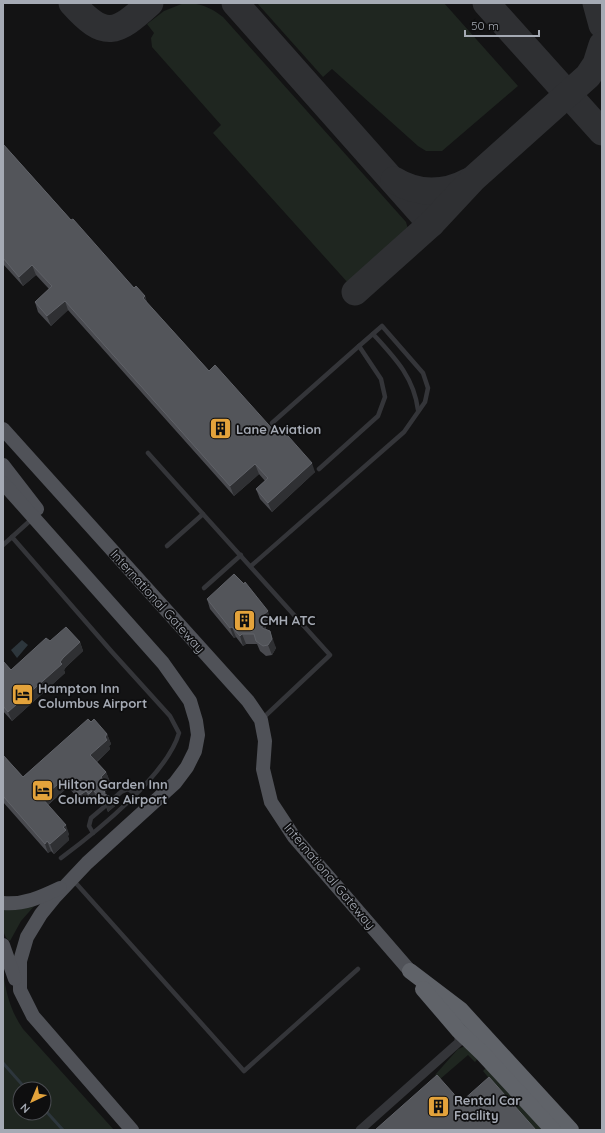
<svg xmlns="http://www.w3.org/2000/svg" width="605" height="1133" font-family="Quicksand,sans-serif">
	<rect width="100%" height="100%" fill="#131314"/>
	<g fill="#1f2620" fill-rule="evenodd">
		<path d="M184,3C200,3 210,7 223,17L406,222L408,229L405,237L353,284H349L213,133L221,125L152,47L151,38L154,33L147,24L164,11Z"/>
		<path d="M257,3H444L518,86L442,151H426L418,146L332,69L323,77Z"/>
		<path d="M36,904L21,921L10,941C0,936 3,916 3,906Z"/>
		<path d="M3,971C6,993 10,1010 23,1029L114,1130H3ZM20,1089H44V1113H20Z"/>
		<path d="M463,1047H468L479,1057L475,1062L468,1055L439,1080L435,1075L458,1049Z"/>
		<path d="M486,1068L544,1130H531L483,1071Z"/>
	</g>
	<path fill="#2d363c" d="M22,640L28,645L17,658L11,650Z"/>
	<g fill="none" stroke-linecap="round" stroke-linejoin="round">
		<g stroke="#2d363c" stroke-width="3">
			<path d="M3,1063L26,1089"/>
			<path d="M44,1109L63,1130"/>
		</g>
		<g stroke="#2f3033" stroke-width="27">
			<path d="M72,3C105,40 116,34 150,3"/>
			<path d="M235,3L431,224"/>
			<path d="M486,3L602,132"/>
			<path d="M596,3L602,25"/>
			<path d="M394,180C418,195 445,194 469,181"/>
			<path d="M355,292L431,224L473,179L588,76L596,64L602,45"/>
		</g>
		<g stroke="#343539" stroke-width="4.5">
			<path d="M373,334C394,357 414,377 418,410"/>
			<path d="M272,423L359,346"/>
			<path d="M148,453L330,655L262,719"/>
			<path d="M33,518L12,537L112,652L170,716L179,733C167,775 96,832 61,858"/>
			<path d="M3,545L12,537"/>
			<path d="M167,546L203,514"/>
			<path d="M251,566L404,432L425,402L428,388L423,373L382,326L359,346L381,379L385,397L378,416L319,469"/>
			<path d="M204,588L241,555"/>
			<path d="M111,801L121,792L128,789L136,794"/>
			<path d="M93,833L89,826L91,818L104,807"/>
			<path d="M74,881L244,1071L358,969"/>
		</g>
		<path stroke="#343539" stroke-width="9" d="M360,1130L459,1042V1031"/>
		<g stroke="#505258" stroke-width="14">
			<path d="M3,429L248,701L261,720L265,741L263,769L271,802L294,837L410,971"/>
			<path d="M3,465L37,509"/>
			<path d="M3,483L163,663L190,701L196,721L198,735L195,751L187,767L175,783L87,863L54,898L41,914L27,937L20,961V990L33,1016L132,1130"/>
			<path d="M3,903C24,905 41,897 60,888"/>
			<path d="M3,945L15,979"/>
		</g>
		<g stroke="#606369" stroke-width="16">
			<path d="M410,971L460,1009L571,1130"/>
			<path d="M423,989L459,1031L483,1054L553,1130"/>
		</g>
	</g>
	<g fill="#494a4f">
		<path d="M3,144L71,220L134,288L145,296L147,303L209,371L276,433L315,472L272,512L260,499L256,489L265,481L259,474L234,496L68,310L51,326L38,312L35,302L49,289L36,275L23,286L3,264Z"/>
		<path d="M207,599L271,621L266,625V629L276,648L272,655L266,656L260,651L257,644H246L243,646L236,637L234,638L210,609Z"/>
		<path d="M50,641L80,642L83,651L66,667L64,670L65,673L12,721L3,711V661L11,670Z"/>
		<path d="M91,722L107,734L111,744L109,746L110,749L97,762L106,772L110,782L105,786L107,790L105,791L106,794L115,806L108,812L105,804H101L97,799L92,803L89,800L84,805L68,787L48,805L69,834L68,836L69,840L54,854L51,851L48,853L3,802V755L23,777Z"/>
	</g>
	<g fill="#2f3033">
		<path d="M32,265L36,275L23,286L19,277Z"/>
		<path d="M145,296L148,305L143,298Z"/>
		<path d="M65,301L68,310L51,326L47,316Z"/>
		<path d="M312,463L315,472L272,512L268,503Z"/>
		<path d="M255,464L259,474L234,496L230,486Z"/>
		<path d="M268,611L271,621L266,625L265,637L262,628L263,615Z"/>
		<path d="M232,627L236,637L234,638L230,628Z"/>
		<path d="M270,631L276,648L272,655L268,645Z"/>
		<path d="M242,634L246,644L243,646L240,636Z"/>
		<path d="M80,642L83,651L66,667L64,670L65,673L12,721L8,712L60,662L63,658Z"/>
		<path d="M107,734L111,744L109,746L110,749L94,764L90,755L105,737Z"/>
		<path d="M106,772L110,782L105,786L107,790L105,791L108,799L111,797L115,806L108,812L105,802L107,800L100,784L101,777Z"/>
		<path d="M65,778L68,787L45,807L42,798Z"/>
		<path d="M93,790L97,799L92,803L89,794Z"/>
		<path d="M86,791L89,800L84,805L80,795Z"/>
		<path d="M66,825L69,834L68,836L69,840L54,854L50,844L63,827Z"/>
		<path d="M47,841L51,851L48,853L45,844Z"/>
	</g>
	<g fill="#53555a" stroke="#606268">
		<path d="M3,144L71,220L73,219L134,288L136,286L145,296L143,298L209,371L215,365L276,433L281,428L312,463L268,503L256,489L268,478L255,464L230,486L65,301L47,316L35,302L52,286L32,265L19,277L3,258Z"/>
		<path d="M234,574L244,584L245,582L268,611L263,615L262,628L270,631L272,639L268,645L263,646L256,641L254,634H242L240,636L232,627L230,628L207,599Z"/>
		<path d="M66,627L80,642L63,658L60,662L62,664L8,712L3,706V661L11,670L46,638L50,641Z"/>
		<path d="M88,719L91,722L94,719L107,734L105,737L107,740L90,755L106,772L101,777L103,780L100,784L105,789L104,794L111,797L105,802L103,795H98L93,790L89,794L86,791L80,795L65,778L42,798L66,825L63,827L66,830L50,844L47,841L45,844L3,796V755L23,777Z"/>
		<path d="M437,1075L461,1102L489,1077L536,1130H375Z"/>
	</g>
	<defs>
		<symbol id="building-square" viewBox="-11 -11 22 22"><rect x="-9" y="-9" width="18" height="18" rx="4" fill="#e4a33b" stroke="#0e0e0f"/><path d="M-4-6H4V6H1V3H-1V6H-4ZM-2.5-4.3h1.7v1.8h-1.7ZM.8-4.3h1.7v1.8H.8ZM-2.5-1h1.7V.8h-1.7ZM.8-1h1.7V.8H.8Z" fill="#111"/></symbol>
		<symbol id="hotel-square" viewBox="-11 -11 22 22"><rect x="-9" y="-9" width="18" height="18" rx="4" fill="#e4a33b" stroke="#0e0e0f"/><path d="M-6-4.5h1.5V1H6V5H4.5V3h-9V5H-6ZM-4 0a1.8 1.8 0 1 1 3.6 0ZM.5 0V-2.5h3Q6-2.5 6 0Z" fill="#111"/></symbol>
	</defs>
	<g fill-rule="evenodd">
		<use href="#building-square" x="208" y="416" width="25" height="25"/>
		<use href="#building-square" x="232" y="608" width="25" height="25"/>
		<use href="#hotel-square" x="10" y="682" width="25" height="25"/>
		<use href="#hotel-square" x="30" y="778" width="25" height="25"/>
		<use href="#building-square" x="426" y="1094" width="25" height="25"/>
	</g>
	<g text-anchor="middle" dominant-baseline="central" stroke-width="3.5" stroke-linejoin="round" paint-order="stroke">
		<g font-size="13" font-weight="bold" fill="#a5aab4" stroke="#0e0e0f" text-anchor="start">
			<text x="236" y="429">Lane Aviation</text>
			<text x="260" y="620">CMH ATC</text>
			<text x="38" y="688">Hampton Inn<tspan x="38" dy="15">Columbus Airport</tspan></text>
			<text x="58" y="784">Hilton Garden Inn<tspan x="58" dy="15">Columbus Airport</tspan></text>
			<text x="454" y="1100">Rental Car<tspan x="454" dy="15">Facility</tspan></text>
		</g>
		<g font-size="13" fill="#a5aab4" stroke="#0e0e0f">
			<text transform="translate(158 601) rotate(48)">International Gateway</text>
			<text transform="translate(330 876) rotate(50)">International Gateway</text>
		</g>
	</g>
	<rect width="605" height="1133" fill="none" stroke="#a5aab4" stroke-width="8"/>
	<g transform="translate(32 1101) rotate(224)"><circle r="19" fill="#0e0e0f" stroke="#4a4c51"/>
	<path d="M0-3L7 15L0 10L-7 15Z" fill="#e4a33b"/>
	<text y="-6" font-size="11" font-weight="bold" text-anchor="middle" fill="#a5aab4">N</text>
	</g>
	<path d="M465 30v6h74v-6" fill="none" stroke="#a5aab4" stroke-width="2"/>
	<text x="471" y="30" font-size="12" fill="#a5aab4" stroke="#0e0e0f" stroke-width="3" paint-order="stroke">50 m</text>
</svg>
